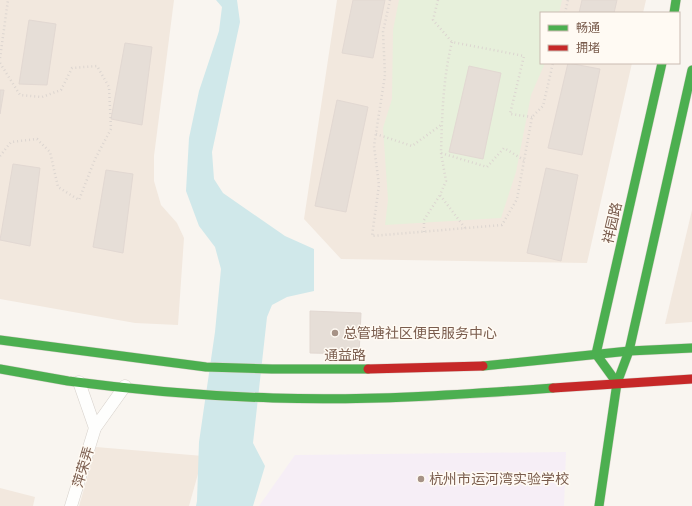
<svg xmlns="http://www.w3.org/2000/svg" width="692" height="506" font-family="'Archivo Narrow','Noto Sans SC',sans-serif">
	<rect width="100%" height="100%" fill="#f9f5f0"/>
	<g fill="#f2e8de">
		<path d="M0,0H174L154,156V181L161,205L177,223L184,238L178,325L135,323L0,299Z"/>
		<path d="M337,0H646L643,13H541V63H632L587,263L341,259L304,219Z"/>
		<path d="M692,210V322L665,324Z"/>
		<path d="M96,447L203,456L189,506H79Z"/>
		<path d="M0,488L35,497L33,506H0Z"/>
	</g>
	<path fill="#f6eef6" d="M566,452L564,506H259L295,455Z"/>
	<path fill="#e7f0db" d="M399,0H562L559,13H541V63H545L531,95L516,172L501,218L385,225L388,200L383,128L392,99L393,30Z"/>
	<path fill="#d0e8ea" d="M216,0H237L240,22L212,152L214,179L223,193L285,236L314,249V291L287,297L272,305L267,317L253,443L265,466L253,506H196L197,501L199,442L215,332L221,269L215,247L199,226L186,191L189,138L199,91L219,31L222,7Z"/>
	<g fill="#e6ded7" stroke="#e2d8d2">
		<path d="M353,0H385L373,58L342,53Z"/>
		<path d="M582,0H617L614,13H579Z"/>
		<path d="M29,20L56,24L47,85L19,84Z"/>
		<path d="M125,43L152,47L142,125L111,119Z"/>
		<path d="M568,63L600,69L582,155L548,148Z"/>
		<path d="M469,66L501,73L483,159L449,152Z"/>
		<path d="M0,90H4L0,114Z"/>
		<path d="M337,100L368,107L346,212L315,206Z"/>
		<path d="M13,164L40,168L30,246L0,240Z"/>
		<path d="M546,168L578,175L561,261L527,253Z"/>
		<path d="M106,170L133,174L123,253L93,247Z"/>
		<path d="M310,311L361,313L359,354L310,353Z"/>
	</g>
	<g fill="none" stroke-linecap="round" stroke-linejoin="round">
		<defs>
			<g id="street">
				<path d="M79,382L95,428"/>
				<path d="M71,506L95,428L125,386"/>
			</g>
			<g id="fast">
				<path d="M674,13L676,0"/>
				<path d="M0,340L206,367L272,369H368"/>
				<path d="M483,366L629,351L692,348"/>
				<path d="M0,369C23,373 46,377 68,381C136,390 205,396 273,398C367,401 460,395 553,388"/>
				<path d="M617,383L596,354L662,63"/>
				<path d="M599,506L617,383L629,351L692,70"/>
			</g>
			<g id="jam">
				<path d="M368,369L483,366"/>
				<path d="M553,388L692,379"/>
			</g>
		</defs>
		<use href="#street" stroke="#d7d1cb" stroke-width="13"/>
		<use href="#fast" stroke="#d9d2cb" stroke-width="10"/>
		<use href="#jam" stroke="#d9d2cb" stroke-width="10"/>
		<g stroke="#dcd5d0" stroke-width="2.5" stroke-dasharray="1 3" stroke-linecap="butt">
			<path d="M390,0L383,32L385,75L374,146L379,185L372,236L502,225L517,199L532,117L543,106L553,63"/>
			<path d="M438,0L433,20L452,42L524,56L510,114L532,117"/>
			<path d="M565,13L568,0"/>
			<path d="M452,42C443,78 442,116 441,153L487,167L504,148L524,160"/>
			<path d="M0,58L8,0"/>
			<path d="M0,63L20,95L42,97L61,90L72,68L97,66L109,87L111,129L95,159L79,200L58,187L50,152L37,139L11,142L0,156"/>
			<path d="M376,134L412,146L441,125"/>
			<path d="M441,153L446,181L440,195L465,228"/>
			<path d="M424,232V220L440,195"/>
		</g>
		<use href="#street" stroke="#fefefd" stroke-width="12"/>
		<use href="#fast" stroke="#4caf50" stroke-width="9"/>
		<use href="#jam" stroke="#c62828" stroke-width="9"/>
	</g>
	<g fill="#a69286" stroke="#fffaf3" stroke-width="1.5">
		<circle cx="335" cy="333" r="4"/>
		<circle cx="421" cy="479" r="4"/>
	</g>
	<g text-anchor="middle" dominant-baseline="central" stroke-width="3" stroke-linejoin="round" paint-order="stroke">
		<g font-size="14" fill="#7a5c4d" stroke="#fffaf3">
			<text transform="translate(612 223) rotate(-77)">祥园路</text>
			<text x="345" y="355">通益路</text>
			<text transform="translate(83 467) rotate(-73)">萍荣弄</text>
		</g>
		<g font-size="14" fill="#7a5c4d" stroke="#fffaf3" text-anchor="start">
			<text x="343" y="333">总管塘社区便民服务中心</text>
			<text x="429" y="479">杭州市运河湾实验学校</text>
		</g>
	</g>
	<rect x="540" y="12" width="140" height="52" fill="#fffaf3" stroke="#cabbb1"/>
	<rect x="548" y="25" width="20" height="6" fill="#4caf50" stroke="#cabbb1"/>
	<text x="576" y="32" font-size="12" fill="#7a5c4d">畅通</text>
	<rect x="548" y="45" width="20" height="6" fill="#c62828" stroke="#cabbb1"/>
	<text x="576" y="52" font-size="12" fill="#7a5c4d">拥堵</text>
</svg>
